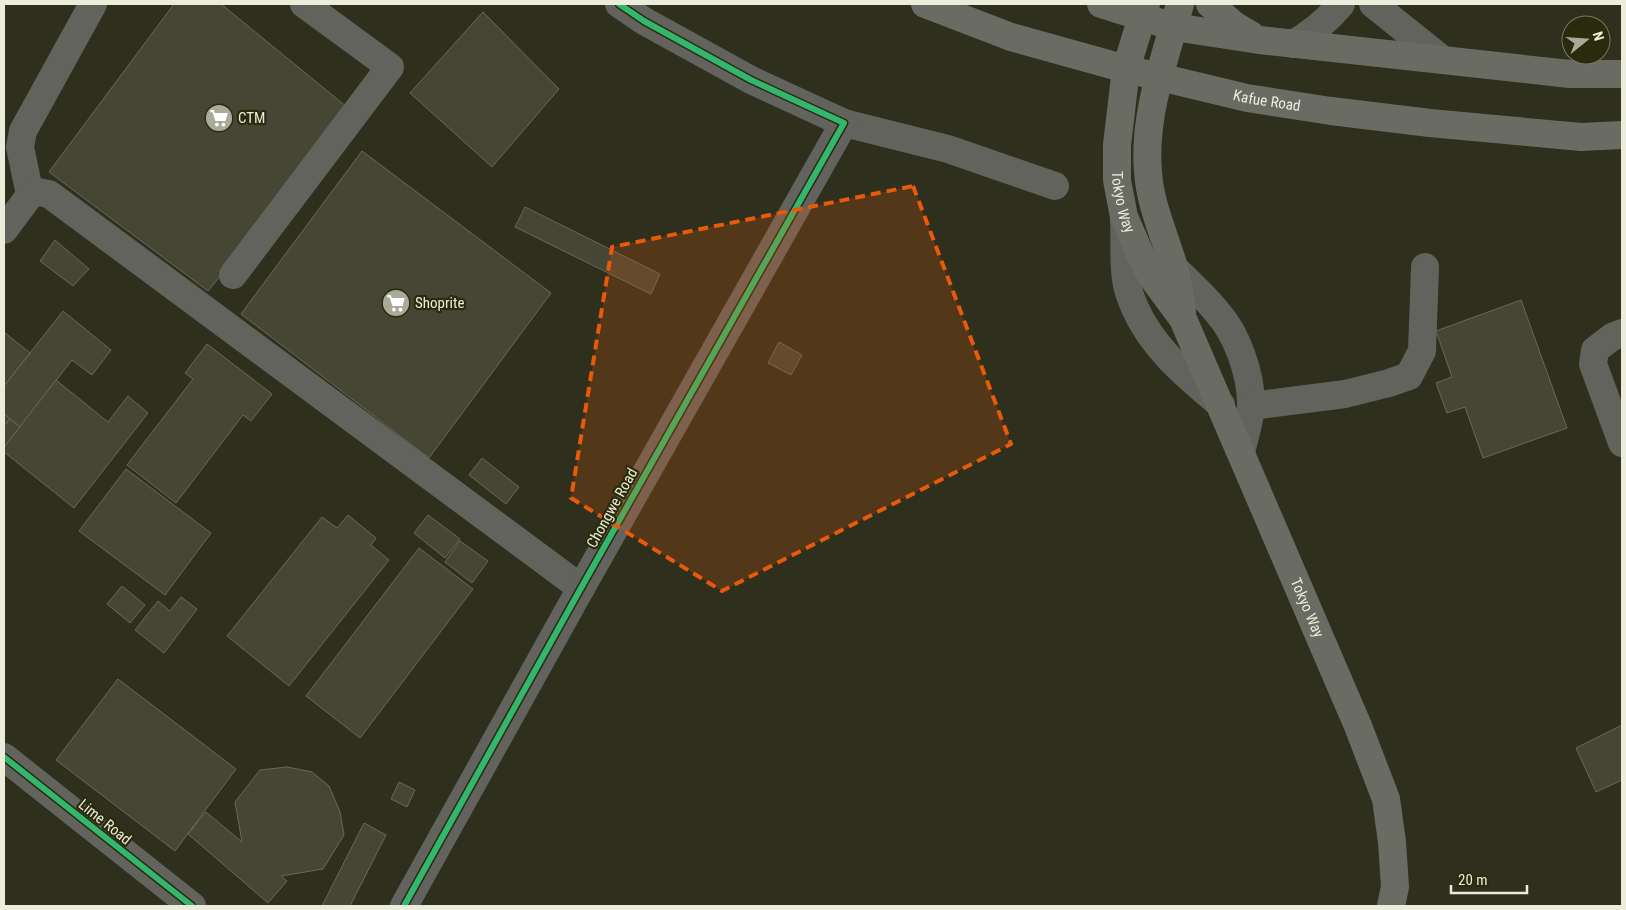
<svg xmlns="http://www.w3.org/2000/svg" width="1626" height="910" font-family="'Roboto Condensed',sans-serif">
	<rect width="100%" height="100%" fill="#2e2f1d"/>
	<g fill="#454634" stroke="#68695a">
		<path d="M174,4H221L353,112L208,291L49,172Z"/>
		<path d="M483,12L559,89L492,167L410,93Z"/>
		<path d="M362,151L551,293L429,458L241,314Z"/>
		<path d="M525,207L660,274L651,294L515,227Z"/>
		<path d="M55,240L89,269L73,286L40,261Z"/>
		<path d="M1521,300L1567,428L1483,458L1465,407L1447,413L1436,383L1452,377L1436,331Z"/>
		<path d="M63,311L111,350L92,375L72,360L20,427L4,414V386Z"/>
		<path d="M4,332L30,353L4,386Z"/>
		<path d="M779,342L802,355L791,375L768,363Z"/>
		<path d="M207,344L272,394L251,421L243,415L176,503L127,465L193,379L185,373Z"/>
		<path d="M56,380L108,422L128,396L148,413L74,508L4,452V447Z"/>
		<path d="M4,414L10,419L4,426Z"/>
		<path d="M10,419L20,427L4,447V426Z"/>
		<path d="M482,458L519,487L506,504L469,475Z"/>
		<path d="M126,469L211,533L165,595L79,531Z"/>
		<path d="M348,515L376,538L371,545L389,560L289,686L227,636L322,517L337,528Z"/>
		<path d="M428,515L460,539L445,558L414,533Z"/>
		<path d="M460,541L488,561L472,583L445,562Z"/>
		<path d="M419,548L473,589L360,738L306,696Z"/>
		<path d="M122,586L145,605L130,623L107,604Z"/>
		<path d="M181,597L197,609L164,653L135,630L158,601L170,611Z"/>
		<path d="M118,679L236,769L175,851L56,760Z"/>
		<path d="M1622,725V780L1596,792L1576,748Z"/>
		<path d="M287,767L312,772L329,786L340,812L344,835L323,869L281,876L287,881L268,903L188,834L206,812L242,842L235,802L260,770Z"/>
		<path d="M399,782L415,790L407,807L391,799Z"/>
		<path d="M364,823L386,835L350,906H322Z"/>
	</g>
	<g fill="none" stroke-linecap="round" stroke-linejoin="round">
		<g stroke="#63635d" stroke-width="28">
			<path d="M619,4L644,21L751,80L844,123L948,149L1055,186"/>
			<path d="M1373,4L1443,60"/>
			<path d="M1293,44C1312,33 1327,21 1341,4"/>
			<path d="M30,195L20,147L23,131L93,4"/>
			<path d="M1124,217C1125,237 1123,259 1126,279C1127,289 1131,299 1135,308C1153,349 1187,376 1221,405"/>
			<path d="M4,230L30,195L38,192L49,194L581,588"/>
			<path d="M1174,268C1189,282 1204,296 1217,312C1237,334 1251,374 1251,404C1251,418 1244,438 1241,453"/>
			<path d="M233,275L390,67L304,4"/>
			<path d="M1622,333L1612,337L1595,350L1593,364L1622,443"/>
			<path d="M1251,406L1345,394L1389,383L1409,376L1422,351L1425,267"/>
			<path d="M4,757L192,906"/>
			<path d="M404,906L581,588L844,123"/>
		</g>
		<g stroke="#6a6b62" stroke-width="28">
			<path id="s1" d="M925,4L1011,37L1126,69L1247,98L1331,111L1430,123L1581,137L1622,135"/>
			<path d="M1101,4L1174,27L1259,40L1570,74H1622"/>
			<path id="s2" d="M1146,4L1126,69L1117,145V180L1124,217L1142,258L1152,277L1183,319L1358,726L1386,799L1392,842L1395,887L1391,906"/>
			<path d="M1180,4C1165,59 1143,114 1148,172C1150,204 1164,234 1173,264C1178,280 1180,297 1182,313"/>
			<path d="M1210,4L1234,25L1251,35"/>
		</g>
		<defs>
			<g id="cycleway">
				<path d="M4,757L192,906"/>
				<path d="M404,906L581,588L844,123L751,80L644,21L619,4"/>
			</g>
		</defs>
		<use href="#cycleway" stroke="#2a2b0c" stroke-width="9"/>
		<use href="#cycleway" stroke="#33b770" stroke-width="6"/>
	</g>
	<path fill="#e8590c" fill-opacity="0.2" stroke="#e8590c" stroke-width="4" stroke-dasharray="10 6" stroke-linejoin="round" d="M913,186L1011,444L722,591L571,498L612,247Z"/>
	<defs>
		<symbol id="supermarket-disc" viewBox="-11 -11 22 22"><circle r="9.5" fill="#a9aa98" stroke="#2a2b0c"/><path d="M-6-5.5h2.5l.6 2H6L4.5 2H-2.5L-4.4-4H-6ZM-1.5 3.2a1.3 1.3 0 1 0 .1 0ZM3 3.2a1.3 1.3 0 1 0 .1 0Z" fill="#fff"/></symbol>
	</defs>
	<g fill-rule="evenodd">
		<use href="#supermarket-disc" x="203" y="102" width="32" height="32"/>
		<use href="#supermarket-disc" x="380" y="287" width="32" height="32"/>
	</g>
	<g text-anchor="middle" dominant-baseline="central" stroke-width="4.5" stroke-linejoin="round" paint-order="stroke">
		<g font-size="15" fill="#ebecda" stroke="#2a2b0c">
			<text stroke="none"><textPath href="#s1" startOffset="356">Kafue Road</textPath></text>
			<text stroke="none"><textPath href="#s2" startOffset="202">Tokyo Way</textPath></text>
			<text transform="translate(612 508) rotate(-61)">Chongwe Road</text>
			<text stroke="none"><textPath href="#s2" startOffset="650">Tokyo Way</textPath></text>
			<text transform="translate(105 822) rotate(39)">Lime Road</text>
		</g>
		<g font-size="15" fill="#ebecda" stroke="#2a2b0c" text-anchor="start">
			<text x="238" y="118">CTM</text>
			<text x="415" y="303">Shoprite</text>
		</g>
	</g>
	<rect width="1626" height="910" fill="none" stroke="#ebecda" stroke-width="10"/>
	<g transform="translate(1586 40) rotate(73)"><circle r="24" fill="#2a2b0c" stroke="#77785e"/>
	<path d="M0-4L9 19L0 12L-9 19Z" fill="#a9aa98"/>
	<text y="-8" font-size="14" font-weight="bold" text-anchor="middle" fill="#ebecda">N</text>
	</g>
	<path d="M1451 885v8h76v-8" fill="none" stroke="#ebecda" stroke-width="2.5"/>
	<text x="1458" y="885" font-size="15" fill="#ebecda" stroke="#2a2b0c" stroke-width="4" paint-order="stroke">20 m</text>
</svg>
